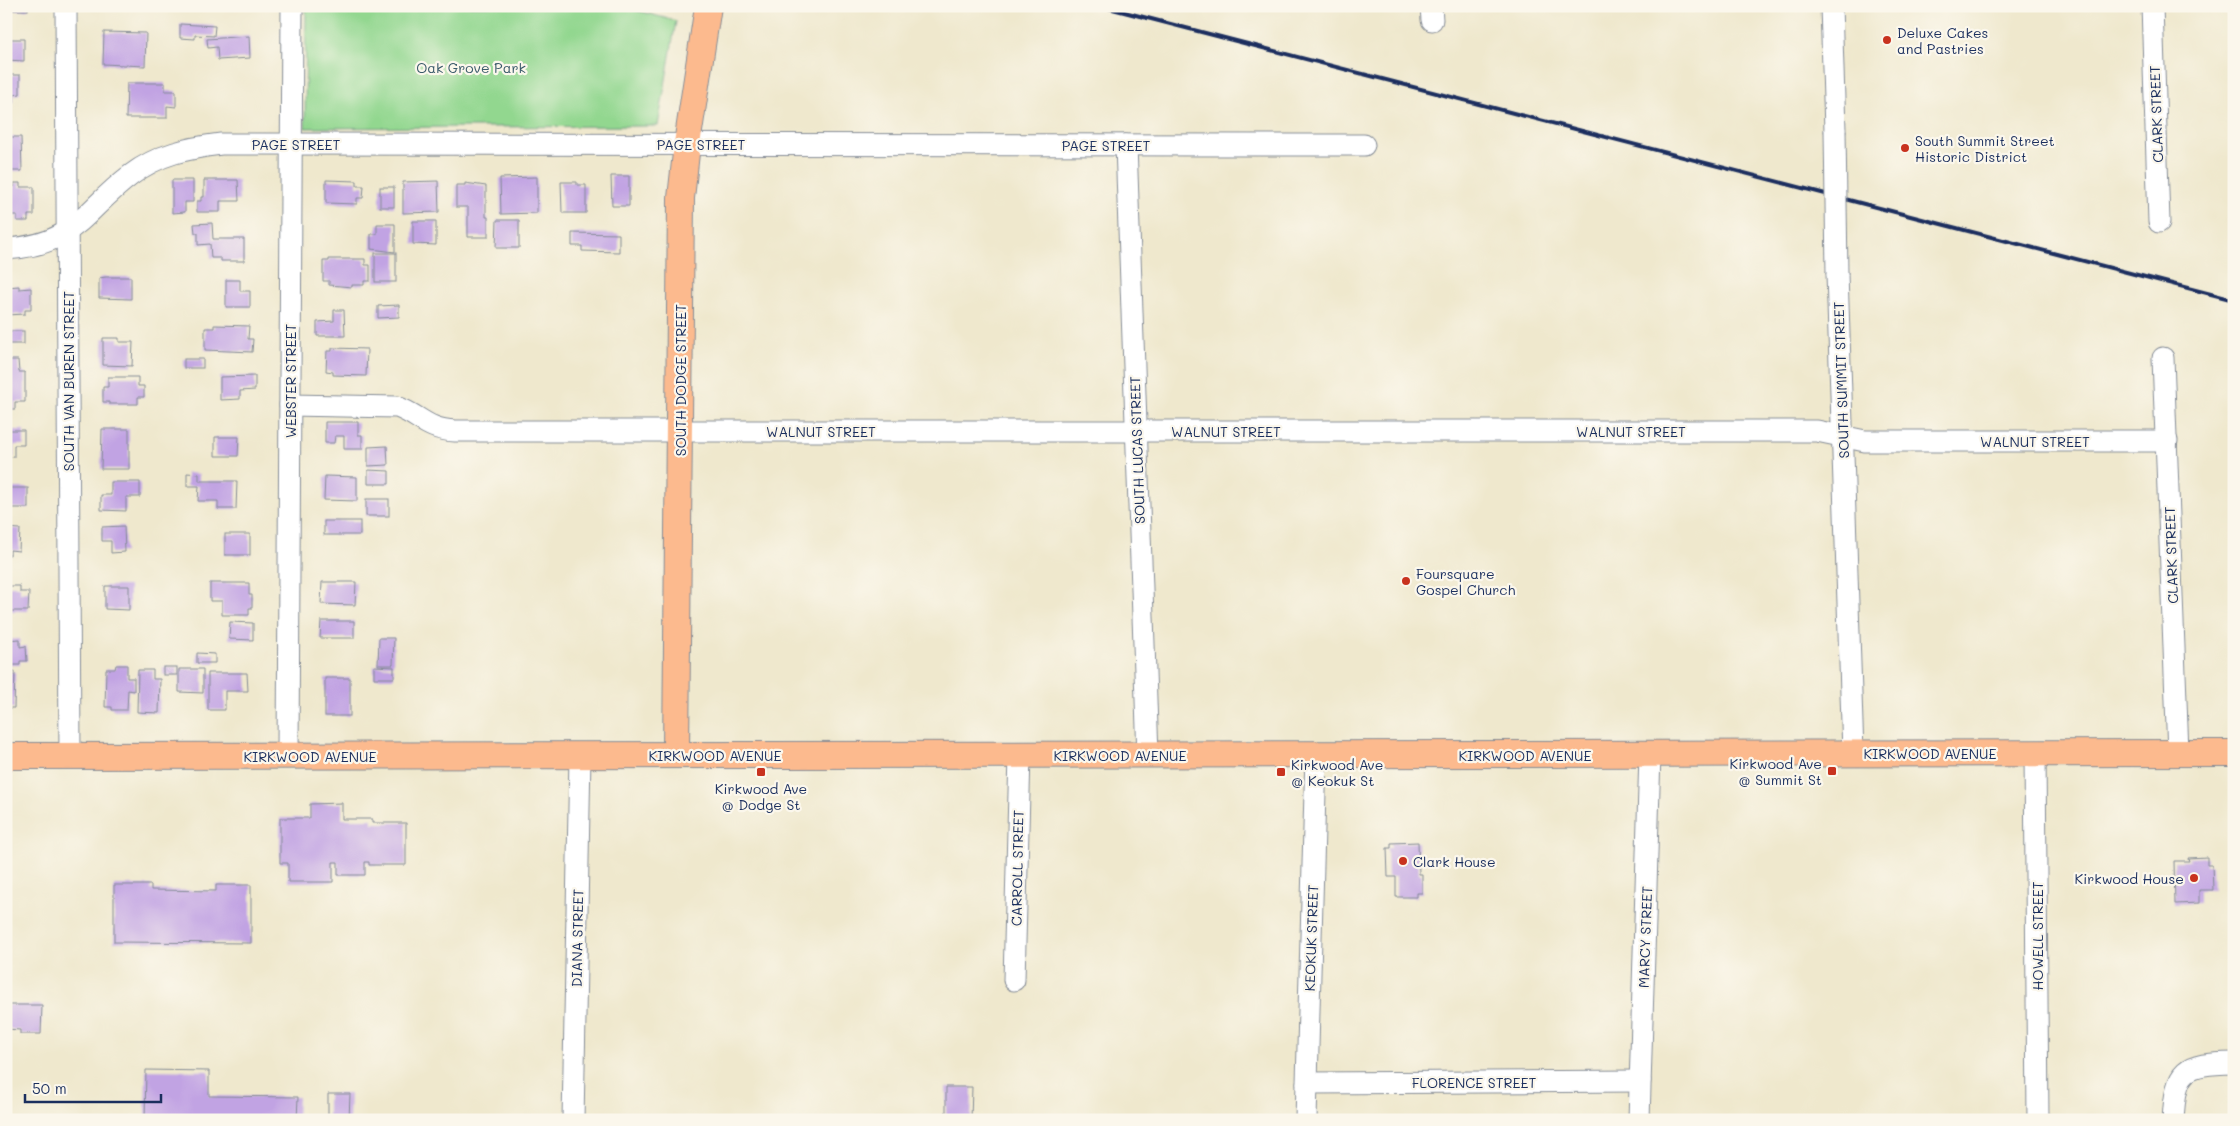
<svg xmlns="http://www.w3.org/2000/svg" width="2240" height="1126" font-family="Mali,sans-serif">
	<rect width="100%" height="100%" fill="#fbf7ec"/>
	<filter id="ink" filterUnits="userSpaceOnUse"><feTurbulence type="fractalNoise" baseFrequency=".02" numOctaves="2"/><feDisplacementMap in="SourceGraphic" scale="10" xChannelSelector="R" yChannelSelector="G"/><feConvolveMatrix kernelMatrix="1 2 1 2 8 2 1 2 1" color-interpolation-filters="sRGB"/></filter>
	<filter id="wash" filterUnits="userSpaceOnUse"><feTurbulence type="fractalNoise" baseFrequency=".0096" numOctaves="4" result="noise"/><feDisplacementMap in="SourceGraphic" scale="20" xChannelSelector="R" yChannelSelector="G"/><feGaussianBlur stdDeviation="1.12" result="paint"/><feColorMatrix in="noise" values="0 0 0 0 0 0 0 0 0 0 0 0 0 0 0 0 0 1.4 0 .05"/><feComposite in="paint" operator="in"/></filter>
	<g filter="url(#wash)">
		<rect width="100%" height="100%" fill="#efe8cd"/>
		<path fill="#92d78f" stroke="#568376" d="M306,6H620L676,21L658,126L305,128Z"/>
		<g id="blocks">
			<g fill="#c1a3e3">
				<rect x="6" y="6" width="22" height="4"/>
				<path d="M180,24L215,26L214,36L195,35V39L180,38Z"/>
				<path d="M104,32L146,33L145,66L103,64Z"/>
				<path d="M249,36L250,58L218,60L217,47L208,48L207,39Z"/>
				<path d="M6,39H24V61L6,60Z"/>
				<path d="M6,75H20V94L13,95V103H6Z"/>
				<path d="M127,83H165V91H176V107L167,106V118H126Z"/>
				<path d="M6,137H21L22,171H6Z"/>
				<path d="M611,176H629V206H612Z"/>
				<path d="M537,177V213L501,214L500,178Z"/>
				<path d="M172,180H193V202H185V212L172,213Z"/>
				<path d="M204,180H238L239,201H220V212H197V201H201V197H204Z"/>
				<path d="M326,180L357,181V186H364L363,198H357V204L326,203Z"/>
				<path d="M438,181L439,212L403,213V182Z"/>
				<path d="M561,182H577V185H586V213H562Z"/>
				<path d="M14,183H20V187H34V215H28V221H17V215H10V187H14Z"/>
				<path d="M465,183L486,186V217H488V237H468V207H456V185H465Z"/>
				<rect x="380" y="187" width="14" height="20"/>
				<path d="M497,220H519V248H496Z"/>
				<path d="M413,221H436V245L413,244Z"/>
				<path d="M212,223L213,239H244V261H221V258H211L210,244L198,245V233H195L194,224Z"/>
				<path d="M377,224H395V252L371,249V234H377Z"/>
				<path d="M572,233L619,234V252L582,251V246H572Z"/>
				<rect x="375" y="253" width="21" height="29"/>
				<path d="M329,259H365V265H370V281H364V285H352V287L329,285V281H323V261H329Z"/>
				<path d="M106,277H131V299L99,298V278Z"/>
				<path d="M226,280H240V291H250V307H226Z"/>
				<path d="M19,286V289L31,288V310H25V314L6,315V287Z"/>
				<path d="M399,305V317L378,318V306Z"/>
				<path d="M334,310H344L345,336H317V322L334,321Z"/>
				<path d="M214,325L249,326L248,339H253L252,352L205,350V328H214Z"/>
				<rect x="6" y="331" width="18" height="13"/>
				<path d="M103,338H119V342H133L132,366L103,365Z"/>
				<path d="M332,348L367,349L366,376L333,375V372L326,371L327,351H332Z"/>
				<rect x="184" y="359" width="19" height="9"/>
				<path d="M6,360H18L19,372H25V402H15V409H6Z"/>
				<path d="M255,376V390L240,391V399L220,400V377Z"/>
				<path d="M108,377H138V386H144V397H138V404H109V402H103V387H108Z"/>
				<path d="M325,422H358V435H362V449H344V436H335L334,443H325Z"/>
				<path d="M102,429H129V469H101Z"/>
				<path d="M6,430H24V445H14V457L6,458Z"/>
				<path d="M215,437H239L238,456H215Z"/>
				<path d="M387,446L388,465L368,466V447Z"/>
				<path d="M368,470L389,471V484H368Z"/>
				<path d="M187,473L199,474V481H237L236,509H218V501H198L199,486H187Z"/>
				<path d="M325,476L357,477V501L324,500Z"/>
				<path d="M111,482H140V497H126V511L101,510V495H111Z"/>
				<rect x="6" y="488" width="22" height="20"/>
				<rect x="366" y="499" width="23" height="17"/>
				<rect x="324" y="521" width="36" height="14"/>
				<path d="M124,526L125,552L111,553V541H102V527Z"/>
				<path d="M6,528L20,529L19,551L10,550V555H6Z"/>
				<rect x="225" y="534" width="25" height="21"/>
				<path d="M322,582H356L355,605L321,604Z"/>
				<path d="M210,583H249V595H252V608H249V615H222V601H210Z"/>
				<path d="M6,586H20V592H29L28,611H6Z"/>
				<path d="M105,586H129V610L105,609Z"/>
				<path d="M321,621H354V638H320Z"/>
				<path d="M230,622L253,623V640L229,639Z"/>
				<path d="M379,638H394L393,665H378Z"/>
				<path d="M20,639V647L26,646L27,661H20V665H6V640Z"/>
				<path d="M197,653L215,654V663H197Z"/>
				<path d="M116,665H127V678H134V691L128,690L127,710H112V707H105L106,669H115Z"/>
				<path d="M374,666L394,667V678H374Z"/>
				<rect x="163" y="667" width="14" height="8"/>
				<path d="M179,669H203V693L179,692Z"/>
				<path d="M138,670H153V679H160L159,713L137,712Z"/>
				<path d="M6,672H15L14,708H6Z"/>
				<path d="M208,673H247L248,691H225V710H208Z"/>
				<rect x="325" y="678" width="25" height="38"/>
				<path d="M342,803V819H372V823H406V865H369V862H365V875H338V862H333V882H288V863H280V818H310V804Z"/>
				<path d="M1418,842L1419,874H1422V893H1417V897H1396V877H1388L1387,848H1391V843Z"/>
				<path d="M2207,857V865H2212L2213,890H2199V903L2175,904L2174,861H2189L2188,858Z"/>
				<path d="M114,885H151V890L216,891V885H251V943L114,942Z"/>
				<path d="M6,1005H42L41,1034H20V1030L6,1029Z"/>
				<path d="M146,1070L209,1071V1096L298,1097L297,1120H145Z"/>
				<path d="M946,1087H972L971,1120H946Z"/>
				<path d="M328,1094H350L349,1120H328Z"/>
			</g>
		</g>
	</g>
	<g filter="url(#ink)">
		<use href="#blocks" fill-opacity="0" stroke="#858c96" stroke-width="1"/>
		<g fill="none" stroke-linecap="round" stroke-linejoin="round">
			<defs>
				<g id="minor">
					<path d="M66,6L70,756"/>
					<path d="M1431,6L1432,20"/>
					<path d="M1831,6L1835,130"/>
					<path d="M2152,6L2159,222"/>
					<path d="M1126,145L1148,755"/>
					<path d="M6,249C76,245 83,211 131,175C158,154 189,148 221,144L1364,145"/>
					<path d="M1837,274L1853,753"/>
					<path d="M2163,358L2178,753"/>
					<path d="M290,405L397,407C421,416 425,429 455,431H1817L1865,441H2167"/>
					<path d="M2035,753L2038,1120"/>
					<path d="M288,756L292,6"/>
					<path d="M1014,980L1020,755"/>
					<path d="M1307,1083L1640,1081"/>
					<path d="M573,1120L580,756"/>
					<path d="M1306,1120L1316,755"/>
					<path d="M1639,1120L1650,754"/>
					<path d="M2173,1120C2176,1069 2183,1064 2234,1063"/>
				</g>
				<g id="major">
					<path d="M676,755L681,198L687,144L708,6"/>
					<path d="M6,756L2234,753"/>
				</g>
			</defs>
			<use href="#minor" stroke="#858c96" stroke-width="23"/>
			<use href="#major" stroke="#858c96" stroke-width="28"/>
			<use href="#minor" stroke="#fff" stroke-width="21"/>
			<use href="#major" stroke="#fcba8e" stroke-width="26"/>
			<path stroke="#1b2f5e" stroke-width="4" d="M1101,6L2234,300"/>
			<defs>
				<path id="minor-bridge" d="M1835,130L1837,274"/>
			</defs>
			<use href="#minor-bridge" stroke="#858c96" stroke-width="23" stroke-linecap="butt"/>
			<use href="#minor-bridge" stroke="#fff" stroke-width="21"/>
		</g>
	</g>
	<g fill="#c8321e" stroke="#fbf7ec" stroke-width="2">
		<circle cx="1887" cy="40" r="5"/>
		<circle cx="1905" cy="148" r="5"/>
		<circle cx="1406" cy="581" r="5"/>
		<rect x="1827" y="766" width="10" height="10" rx="2.5"/>
		<rect x="756" y="767" width="10" height="10" rx="2.5"/>
		<rect x="1276" y="767" width="10" height="10" rx="2.5"/>
		<circle cx="1403" cy="861" r="5"/>
		<circle cx="2194" cy="878" r="5"/>
	</g>
	<g text-anchor="middle" dominant-baseline="central" stroke-width="4.5" stroke-linejoin="round" paint-order="stroke">
		<g font-size="14" fill="#1b2f5e" stroke="#fbf7ec" text-anchor="start">
			<text x="1897" y="32">Deluxe Cakes<tspan x="1897" dy="16">and Pastries</tspan></text>
			<text x="1915" y="140">South Summit Street<tspan x="1915" dy="16">Historic District</tspan></text>
			<text x="1416" y="573">Foursquare<tspan x="1416" dy="16">Gospel Church</tspan></text>
			<text x="1822" y="763" text-anchor="end">Kirkwood Ave<tspan x="1822" dy="16">@ Summit St</tspan></text>
			<text x="1291" y="764">Kirkwood Ave<tspan x="1291" dy="16">@ Keokuk St</tspan></text>
			<text x="761" y="788" text-anchor="middle">Kirkwood Ave<tspan x="761" dy="16">@ Dodge St</tspan></text>
			<text x="1413" y="861">Clark House</text>
			<text x="2184" y="878" text-anchor="end">Kirkwood House</text>
		</g>
		<g font-size="14" fill="#39596a" stroke="#fbf7ec">
			<text x="471" y="67">Oak Grove Park</text>
		</g>
		<g font-size="14" fill="#1b2f5e" stroke="#fbf7ec">
			<text transform="translate(2156 114) rotate(-92)">CLARK STREET</text>
			<text x="296" y="144">PAGE STREET</text>
			<text x="701" y="144">PAGE STREET</text>
			<text x="1106" y="145">PAGE STREET</text>
			<text transform="translate(680 380) rotate(-90)">SOUTH DODGE STREET</text>
			<text transform="translate(1841 380) rotate(-92)">SOUTH SUMMIT STREET</text>
			<text transform="translate(68 381) rotate(-90)">SOUTH VAN BUREN STREET</text>
			<text transform="translate(290 381) rotate(-90)">WEBSTER STREET</text>
			<text x="821" y="431">WALNUT STREET</text>
			<text x="1226" y="431">WALNUT STREET</text>
			<text x="1631" y="431">WALNUT STREET</text>
			<text x="2035" y="441">WALNUT STREET</text>
			<text transform="translate(1137 450) rotate(-92)">SOUTH LUCAS STREET</text>
			<text transform="translate(2171 555) rotate(-92)">CLARK STREET</text>
			<text x="1930" y="753">KIRKWOOD AVENUE</text>
			<text x="715" y="755">KIRKWOOD AVENUE</text>
			<text x="1120" y="755">KIRKWOOD AVENUE</text>
			<text x="1525" y="755">KIRKWOOD AVENUE</text>
			<text x="310" y="756">KIRKWOOD AVENUE</text>
			<text transform="translate(1017 868) rotate(-89)">CARROLL STREET</text>
			<text transform="translate(2037 936) rotate(-90)">HOWELL STREET</text>
			<text transform="translate(1645 937) rotate(-88)">MARCY STREET</text>
			<text transform="translate(577 938) rotate(-89)">DIANA STREET</text>
			<text transform="translate(1311 938) rotate(-88)">KEOKUK STREET</text>
			<text x="1474" y="1082">FLORENCE STREET</text>
		</g>
	</g>
	<rect width="2240" height="1126" fill="none" stroke="#fbf7ec" stroke-width="25"/>
	<path d="M25 1094v8h136v-8" fill="none" stroke="#1b2f5e" stroke-width="2.5"/>
	<text x="32" y="1094" font-size="15" fill="#1b2f5e" stroke="#fbf7ec" stroke-width="4" paint-order="stroke">50 m</text>
</svg>
